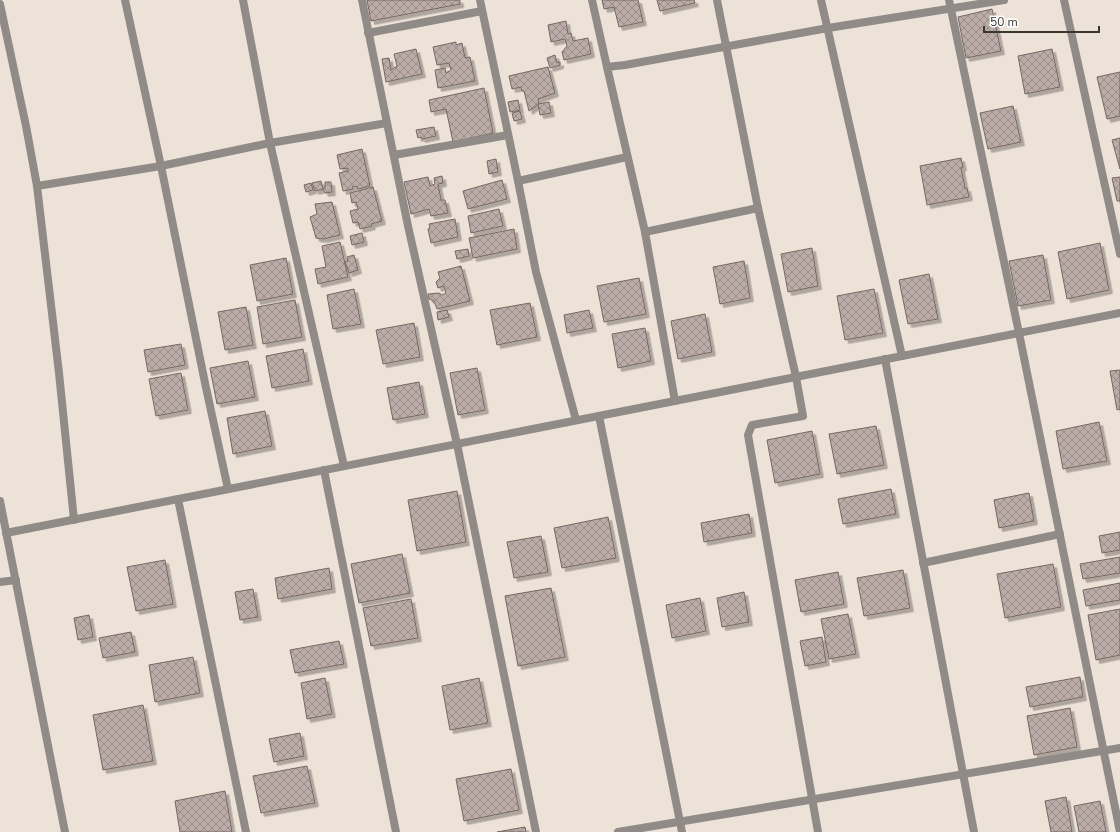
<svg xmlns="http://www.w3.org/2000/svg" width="1120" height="832" font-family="'Nunito Sans',sans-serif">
	<defs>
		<pattern id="building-cross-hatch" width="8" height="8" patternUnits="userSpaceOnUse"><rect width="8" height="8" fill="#bcaca8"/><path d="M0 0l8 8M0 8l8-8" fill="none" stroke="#9a8d89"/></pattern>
		<filter id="shadow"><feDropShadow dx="3.5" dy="3.5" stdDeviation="0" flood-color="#0004"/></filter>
	</defs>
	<rect width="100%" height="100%" fill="#ede2d7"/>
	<g fill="url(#building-cross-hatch)" stroke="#756762" filter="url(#shadow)">
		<path d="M367,0H460V4L371,21Z"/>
		<path d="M602,0H638L643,22L619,27L614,7L604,9Z"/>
		<path d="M657,0H694L695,3L660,11Z"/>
		<path d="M992,9L1001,51L966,58L958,17Z"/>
		<path d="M566,21L568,34L571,33L573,41L588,38L591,54L564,60L562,52L567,46L565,39L551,42L548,25Z"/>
		<path d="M456,42V45L462,43L465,58L470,57L475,81L438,88L435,70L445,68L446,73L451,70L449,63L437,65L433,47Z"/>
		<path d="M416,49L422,74L386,82L382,59L389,58L391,70L397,66L394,54Z"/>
		<path d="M1052,49L1060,87L1025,94L1018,56Z"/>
		<path d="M555,55L557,63L560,62V65L550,68L547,58Z"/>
		<path d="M548,67L555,93L538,99L539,104L529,111L524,91H522L521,87L512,89L509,76Z"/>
		<path d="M1120,72V116L1107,119L1097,77Z"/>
		<path d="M484,88L493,133L453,142L446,109L431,112L429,100Z"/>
		<path d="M518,100L520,110L510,112L508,102Z"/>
		<path d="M549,102L551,113L540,115L538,104Z"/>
		<path d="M1013,106L1021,142L988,149L980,113Z"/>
		<path d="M520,111L522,119L514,121L512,113Z"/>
		<path d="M434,127L436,136L422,139L421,137L418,138L416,130Z"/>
		<path d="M1120,138V169L1112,140Z"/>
		<path d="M362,149L370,186L358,189L357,186L352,187L353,189L343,191L339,173L348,171V168L340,169L337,155Z"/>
		<path d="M961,158L963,167L961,168L965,188H967L969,197L927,205L920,166Z"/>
		<path d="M496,159L498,172L489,174L487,161Z"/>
		<path d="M442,176L443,183L438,184L441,200H445L448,213L431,216L429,209L411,214L404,182L428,177L430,186L435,184L434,178Z"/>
		<path d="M1120,177V201H1117L1112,178Z"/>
		<path d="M502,180L507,199L468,209L463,191Z"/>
		<path d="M321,181L323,189L315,191L312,183Z"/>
		<path d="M325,182H331L332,192L325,193L323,189L325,188Z"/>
		<path d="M311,183L313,190L306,192L304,185Z"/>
		<path d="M373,187L382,221L371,224L372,226L360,229L358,222L353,223L350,211L358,209L356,202L352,203L350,193Z"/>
		<path d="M332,202L340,235L323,239L316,238L310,217L317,214L315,204Z"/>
		<path d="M499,209L503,226L471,233L468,216Z"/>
		<path d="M455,219L458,237L431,243L428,229L430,228L429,224Z"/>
		<path d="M514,229L517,249L473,258L469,238Z"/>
		<path d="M362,233L364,242L352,245L350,236Z"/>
		<path d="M340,242L348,277L318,284L315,269L326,267L322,246Z"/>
		<path d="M1100,243L1109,290L1067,299L1058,252Z"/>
		<path d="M812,248L818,286L788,292L781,254Z"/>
		<path d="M468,249L469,256L457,259L455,251Z"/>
		<path d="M354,255L358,270L349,273L345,262L348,261L347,257Z"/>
		<path d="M1043,255L1051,300L1018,306L1009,261Z"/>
		<path d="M286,258L293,294L257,301L250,265Z"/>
		<path d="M744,261L750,298L720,304L713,267Z"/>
		<path d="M461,266L470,301L437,309L434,301L429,299L428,294L439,293L442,295L446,293L444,286L438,288L436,282L440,278L438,272Z"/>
		<path d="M929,274L938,319L908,324L899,280Z"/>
		<path d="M639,278L646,314L604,322L597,286Z"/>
		<path d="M354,289L361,324L333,329L327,295Z"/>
		<path d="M874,289L883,333L845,340L837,296Z"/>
		<path d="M295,300L302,337L263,344L257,307Z"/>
		<path d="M530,303L537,337L497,345L490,310Z"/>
		<path d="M246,307L253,345L225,350L218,312Z"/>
		<path d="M447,310L449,317L438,320L437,312Z"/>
		<path d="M589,310L593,328L567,333L564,315Z"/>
		<path d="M705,314L712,352L678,359L671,321Z"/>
		<path d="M414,323L420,357L383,364L376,330Z"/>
		<path d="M645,328L651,361L618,368L612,334Z"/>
		<path d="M181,344L185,365L148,372L144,350Z"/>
		<path d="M303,349L309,381L272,388L266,356Z"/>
		<path d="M248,361L255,397L217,404L210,368Z"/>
		<path d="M477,368L485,410L458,415L450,373Z"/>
		<path d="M1120,370V409L1117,410L1110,371Z"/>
		<path d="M181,373L188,410L156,416L149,379Z"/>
		<path d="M419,382L425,414L393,420L387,388Z"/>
		<path d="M265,411L272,446L233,454L227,418Z"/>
		<path d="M1099,422L1107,461L1063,469L1056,431Z"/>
		<path d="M876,426L884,465L837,474L829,434Z"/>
		<path d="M812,431L820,474L775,483L767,440Z"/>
		<path d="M891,489L896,514L843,524L838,499Z"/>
		<path d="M457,491L466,542L417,551L408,500Z"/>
		<path d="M1029,493L1034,521L999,528L994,500Z"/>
		<path d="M749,514L752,533L704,542L701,523Z"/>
		<path d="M608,517L616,558L562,568L554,528Z"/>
		<path d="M1120,532V550L1102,553L1099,536Z"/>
		<path d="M541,536L548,572L514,578L507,542Z"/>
		<path d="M402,554L410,593L359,603L351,564Z"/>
		<path d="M1120,557V573L1083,579L1080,564Z"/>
		<path d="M165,560L173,604L136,611L127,567Z"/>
		<path d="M1053,564L1061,607L1005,618L997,574Z"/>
		<path d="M329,568L332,589L278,599L275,578Z"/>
		<path d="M903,570L910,608L864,616L857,578Z"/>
		<path d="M838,572L844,604L801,612L795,580Z"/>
		<path d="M1120,583V600L1086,606L1083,590Z"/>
		<path d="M551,588L565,657L518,666L505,596Z"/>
		<path d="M253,589L258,617L240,620L235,592Z"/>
		<path d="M744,592L749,622L722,627L717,598Z"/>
		<path d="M700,598L706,631L672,638L666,605Z"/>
		<path d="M411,599L418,638L371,646L363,608Z"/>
		<path d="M1120,609V655L1096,660L1088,615Z"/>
		<path d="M848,614L856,654L829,659L821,619Z"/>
		<path d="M89,615L93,637L78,640L74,618Z"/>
		<path d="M131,632L135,652L103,658L99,638Z"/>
		<path d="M822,637L826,662L805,666L800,641Z"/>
		<path d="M339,641L344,664L295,673L290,650Z"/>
		<path d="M193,657L200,693L155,702L149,665Z"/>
		<path d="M1080,677L1083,697L1030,707L1026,687Z"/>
		<path d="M325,678L332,714L307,719L301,683Z"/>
		<path d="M479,678L488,723L450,730L442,686Z"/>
		<path d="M143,705L153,761L103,770L93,715Z"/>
		<path d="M1070,708L1077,747L1034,755L1027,716Z"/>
		<path d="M300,733L304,756L274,762L269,739Z"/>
		<path d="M307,766L315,803L261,813L253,776Z"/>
		<path d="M511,769L519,810L464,821L456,779Z"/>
		<path d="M225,791L232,832H180L175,801Z"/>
		<path d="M1066,797L1072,832H1051L1045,801Z"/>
		<path d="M1100,801L1106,832H1079L1074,806Z"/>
		<path d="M525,827L526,832H497Z"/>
	</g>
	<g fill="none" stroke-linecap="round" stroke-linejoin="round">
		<g stroke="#918b87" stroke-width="8">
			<path d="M125,0L161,166L205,383L228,489"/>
			<path d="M243,0L270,143L344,466"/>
			<path d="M362,0L408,226L457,444L536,832"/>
			<path d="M480,0L518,181L536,272L576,420"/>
			<path d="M592,0L607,67"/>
			<path d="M717,0L758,208L796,377L803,416L752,425L748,435L818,832"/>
			<path d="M821,0L902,356"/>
			<path d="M949,0L1019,333L1120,832"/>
			<path d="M1064,0L1120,254"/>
			<path d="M0,4L26,126L37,186L59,373L74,520"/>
			<path d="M368,33L482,11"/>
			<path d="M394,155L508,135"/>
			<path d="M518,181L627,157"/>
			<path d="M37,186L161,166L270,143L387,123"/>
			<path d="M645,232L758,208"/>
			<path d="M885,359L974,832"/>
			<path d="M675,401L645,232L607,67L625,65L828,28L1004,0"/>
			<path d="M599,416L682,832"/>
			<path d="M324,470L396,832"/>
			<path d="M178,499L246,832"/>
			<path d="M923,563L1060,534"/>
			<path d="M0,582L16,580"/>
			<path d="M618,832L1120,748"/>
		</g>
		<g stroke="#918b87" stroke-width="8">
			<path d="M0,501L65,832"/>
			<path d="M6,533L1120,313"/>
		</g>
	</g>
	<path d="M984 26v6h115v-6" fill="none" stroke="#393530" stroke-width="2"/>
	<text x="990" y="26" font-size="12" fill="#393530" stroke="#ffffff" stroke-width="3" paint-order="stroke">50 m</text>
</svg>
